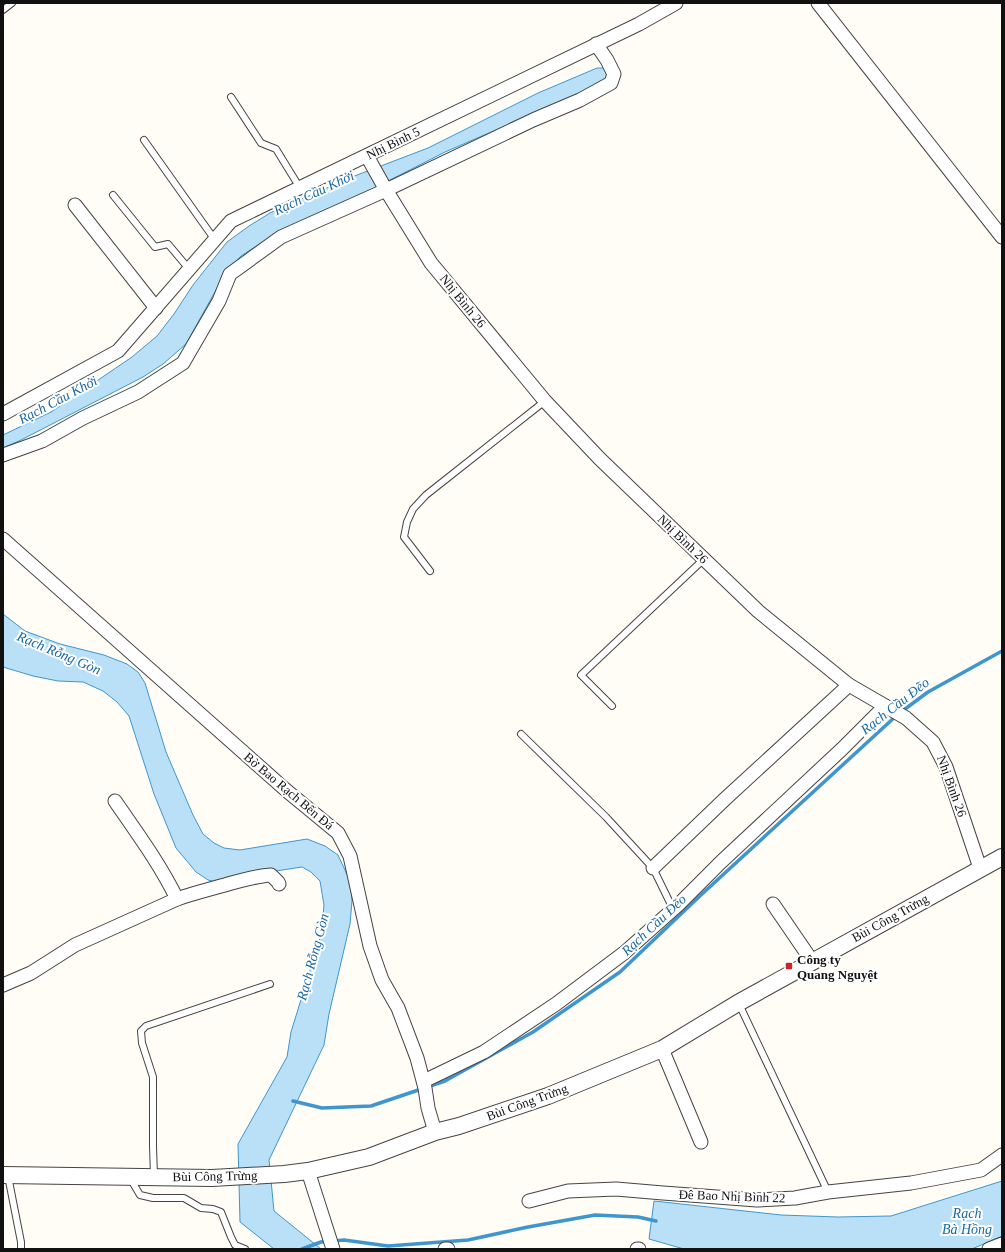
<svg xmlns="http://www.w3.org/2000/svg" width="1005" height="1252" font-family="'Times New Roman',serif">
	<rect width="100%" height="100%" fill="#fffdf5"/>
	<g fill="#b9e0f7" stroke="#3f96cf">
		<path d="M597,68H605L609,81L445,152L339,206L272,236L241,256L226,272L186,344L163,364L143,377L21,440L3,448V435L51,412L132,357L157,336L174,314L193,285L227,242L249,226L270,213L352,177L428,148L538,93Z"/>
		<path d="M3,614L25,631L60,644L104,655L127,664L138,672L145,683L166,752L193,815L203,834L214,843L224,848L240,850L307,839L325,846L338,855L351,883L352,901L350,924L329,1014L324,1045L269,1160L274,1211L321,1249H274L240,1222L238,1144L287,1057L291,1032L321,935L324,905L320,881L311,872L302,867L276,871L220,883L208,880L196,872L176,848L154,794L129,716L117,702L103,691L83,682L58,681L33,676L3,667Z"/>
		<path d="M1002,1181V1236L972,1249H684L649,1239L654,1201L781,1215L838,1217L891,1216Z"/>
	</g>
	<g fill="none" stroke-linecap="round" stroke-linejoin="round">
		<g stroke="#3f96cf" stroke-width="3.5">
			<path d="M901,712L928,692L1002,651"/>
			<path d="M293,1101L322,1108L371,1106L445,1081L533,1032L620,972L702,894L896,716"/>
			<path d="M333,1241L344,1240L388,1246L468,1240L528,1227L595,1215L638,1217L656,1221"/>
			<path d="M302,1249L321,1242L327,1241"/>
		</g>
		<defs>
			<g id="service">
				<path d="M3,10L12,3"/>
				<path d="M231,97L261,143L276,149L300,188"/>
				<path d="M144,140L215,240"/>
				<path d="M113,195L155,247L168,244L189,269"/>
				<path d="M430,571L404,537L407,522L413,509L426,495L545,401"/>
				<path d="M612,706L581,675L704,559"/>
				<path d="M521,734L606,817L653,868L673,909"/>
				<path d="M739,1004L828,1192"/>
				<path d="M8,1176L21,1242V1249"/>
				<path d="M154,1176L153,1146V1077L142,1043L141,1031L146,1026L270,984"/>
				<path d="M130,1178L140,1195L153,1198H184L201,1208L213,1209L221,1212L231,1237L235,1245L245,1249"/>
			</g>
			<g id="minor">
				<path d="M818,3L1002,237"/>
				<path d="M367,156L386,190L431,263L545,401L600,459L758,611L849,685L906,718L933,742L946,767L980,868"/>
				<path d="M75,205L156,308"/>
				<path d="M3,414L118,351L231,221L639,24L676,3"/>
				<path d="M3,455L42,441L83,418L138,392L183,363L219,301L230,274L281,237L386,190L533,120L580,100L611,83L614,74L607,60L596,44"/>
				<path d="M3,539L287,791L338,833L350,856L370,946L382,980L398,1008L417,1058L425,1088L428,1108L435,1132"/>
				<path d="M653,868L725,799L849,685"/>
				<path d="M177,899C194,893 211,889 228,884C242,880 256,876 271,875L278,882L279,884"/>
				<path d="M773,904L812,961"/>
				<path d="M3,985L31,973L75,945L177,899C160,864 137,833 115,801"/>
				<path d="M662,1049L701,1142"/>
				<path d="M424,1081L484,1052L556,1004L624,953L678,905L721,862L842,749L885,706"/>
				<path d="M308,1171L333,1249"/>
				<path d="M529,1201L568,1191L616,1189L663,1193L757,1200L795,1198L828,1192L911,1183L981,1170L1002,1155"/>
				<path d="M445,1249H448"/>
				<path d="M637,1249H639"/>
				<path d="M989,1249L1002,1244"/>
			</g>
			<path id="tertiary" d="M3,1175L212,1178L284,1174L308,1171L369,1157L435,1132L459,1126L548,1096L662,1049L738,1003L1002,857"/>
		</defs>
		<use href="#service" stroke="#444" stroke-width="8"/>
		<use href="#minor" stroke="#444" stroke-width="15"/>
		<use href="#tertiary" stroke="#444" stroke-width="18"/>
		<use href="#service" stroke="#fff" stroke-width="6"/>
		<use href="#minor" stroke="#fff" stroke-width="13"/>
		<use href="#tertiary" stroke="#fff" stroke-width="16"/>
	</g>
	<rect fill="#c4262e" stroke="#fff" stroke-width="1.5" x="785" y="962" width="8" height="8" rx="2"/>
	<g text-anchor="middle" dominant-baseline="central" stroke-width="4" stroke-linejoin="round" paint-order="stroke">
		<g font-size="13" fill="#111" stroke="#fff">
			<text transform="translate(393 143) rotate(-26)">Nhị Bình 5</text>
			<text transform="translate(463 301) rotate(51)">Nhị Bình 26</text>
			<text transform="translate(683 539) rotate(44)">Nhị Bình 26</text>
			<text transform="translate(952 786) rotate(70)">Nhị Bình 26</text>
			<text transform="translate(289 791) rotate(40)">Bờ Bao Rạch Bến Đá</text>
			<text transform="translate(890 918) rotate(-29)">Bùi Công Trừng</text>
			<text transform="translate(527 1102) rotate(-20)">Bùi Công Trừng</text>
			<text transform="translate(215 1176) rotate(-1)">Bùi Công Trừng</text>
			<text transform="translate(732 1196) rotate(2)">Đê Bao Nhị Bình 22</text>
		</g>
		<g font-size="13" font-weight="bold" fill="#111" stroke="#fff" text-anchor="start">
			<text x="797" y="959">Công ty<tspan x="797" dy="15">Quang Nguyệt</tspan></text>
		</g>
		<g font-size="14" font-style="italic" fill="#1768a6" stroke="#fff">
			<text transform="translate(314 193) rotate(-25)">Rạch Cầu Khởi</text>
			<text transform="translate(58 400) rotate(-28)">Rạch Cầu Khởi</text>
			<text transform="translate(59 653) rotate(23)">Rạch Rỗng Gòn</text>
			<text transform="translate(895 706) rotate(-38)">Rạch Cầu Đẽo</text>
			<text transform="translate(654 925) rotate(-43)">Rạch Cầu Đẽo</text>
			<text transform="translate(313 957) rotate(-75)">Rạch Rỗng Gòn</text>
			<text x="967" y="1213">Rạch<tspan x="967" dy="16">Bà Hồng</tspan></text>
		</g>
	</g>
	<rect width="1005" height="1252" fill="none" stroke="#111111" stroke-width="8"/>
</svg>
